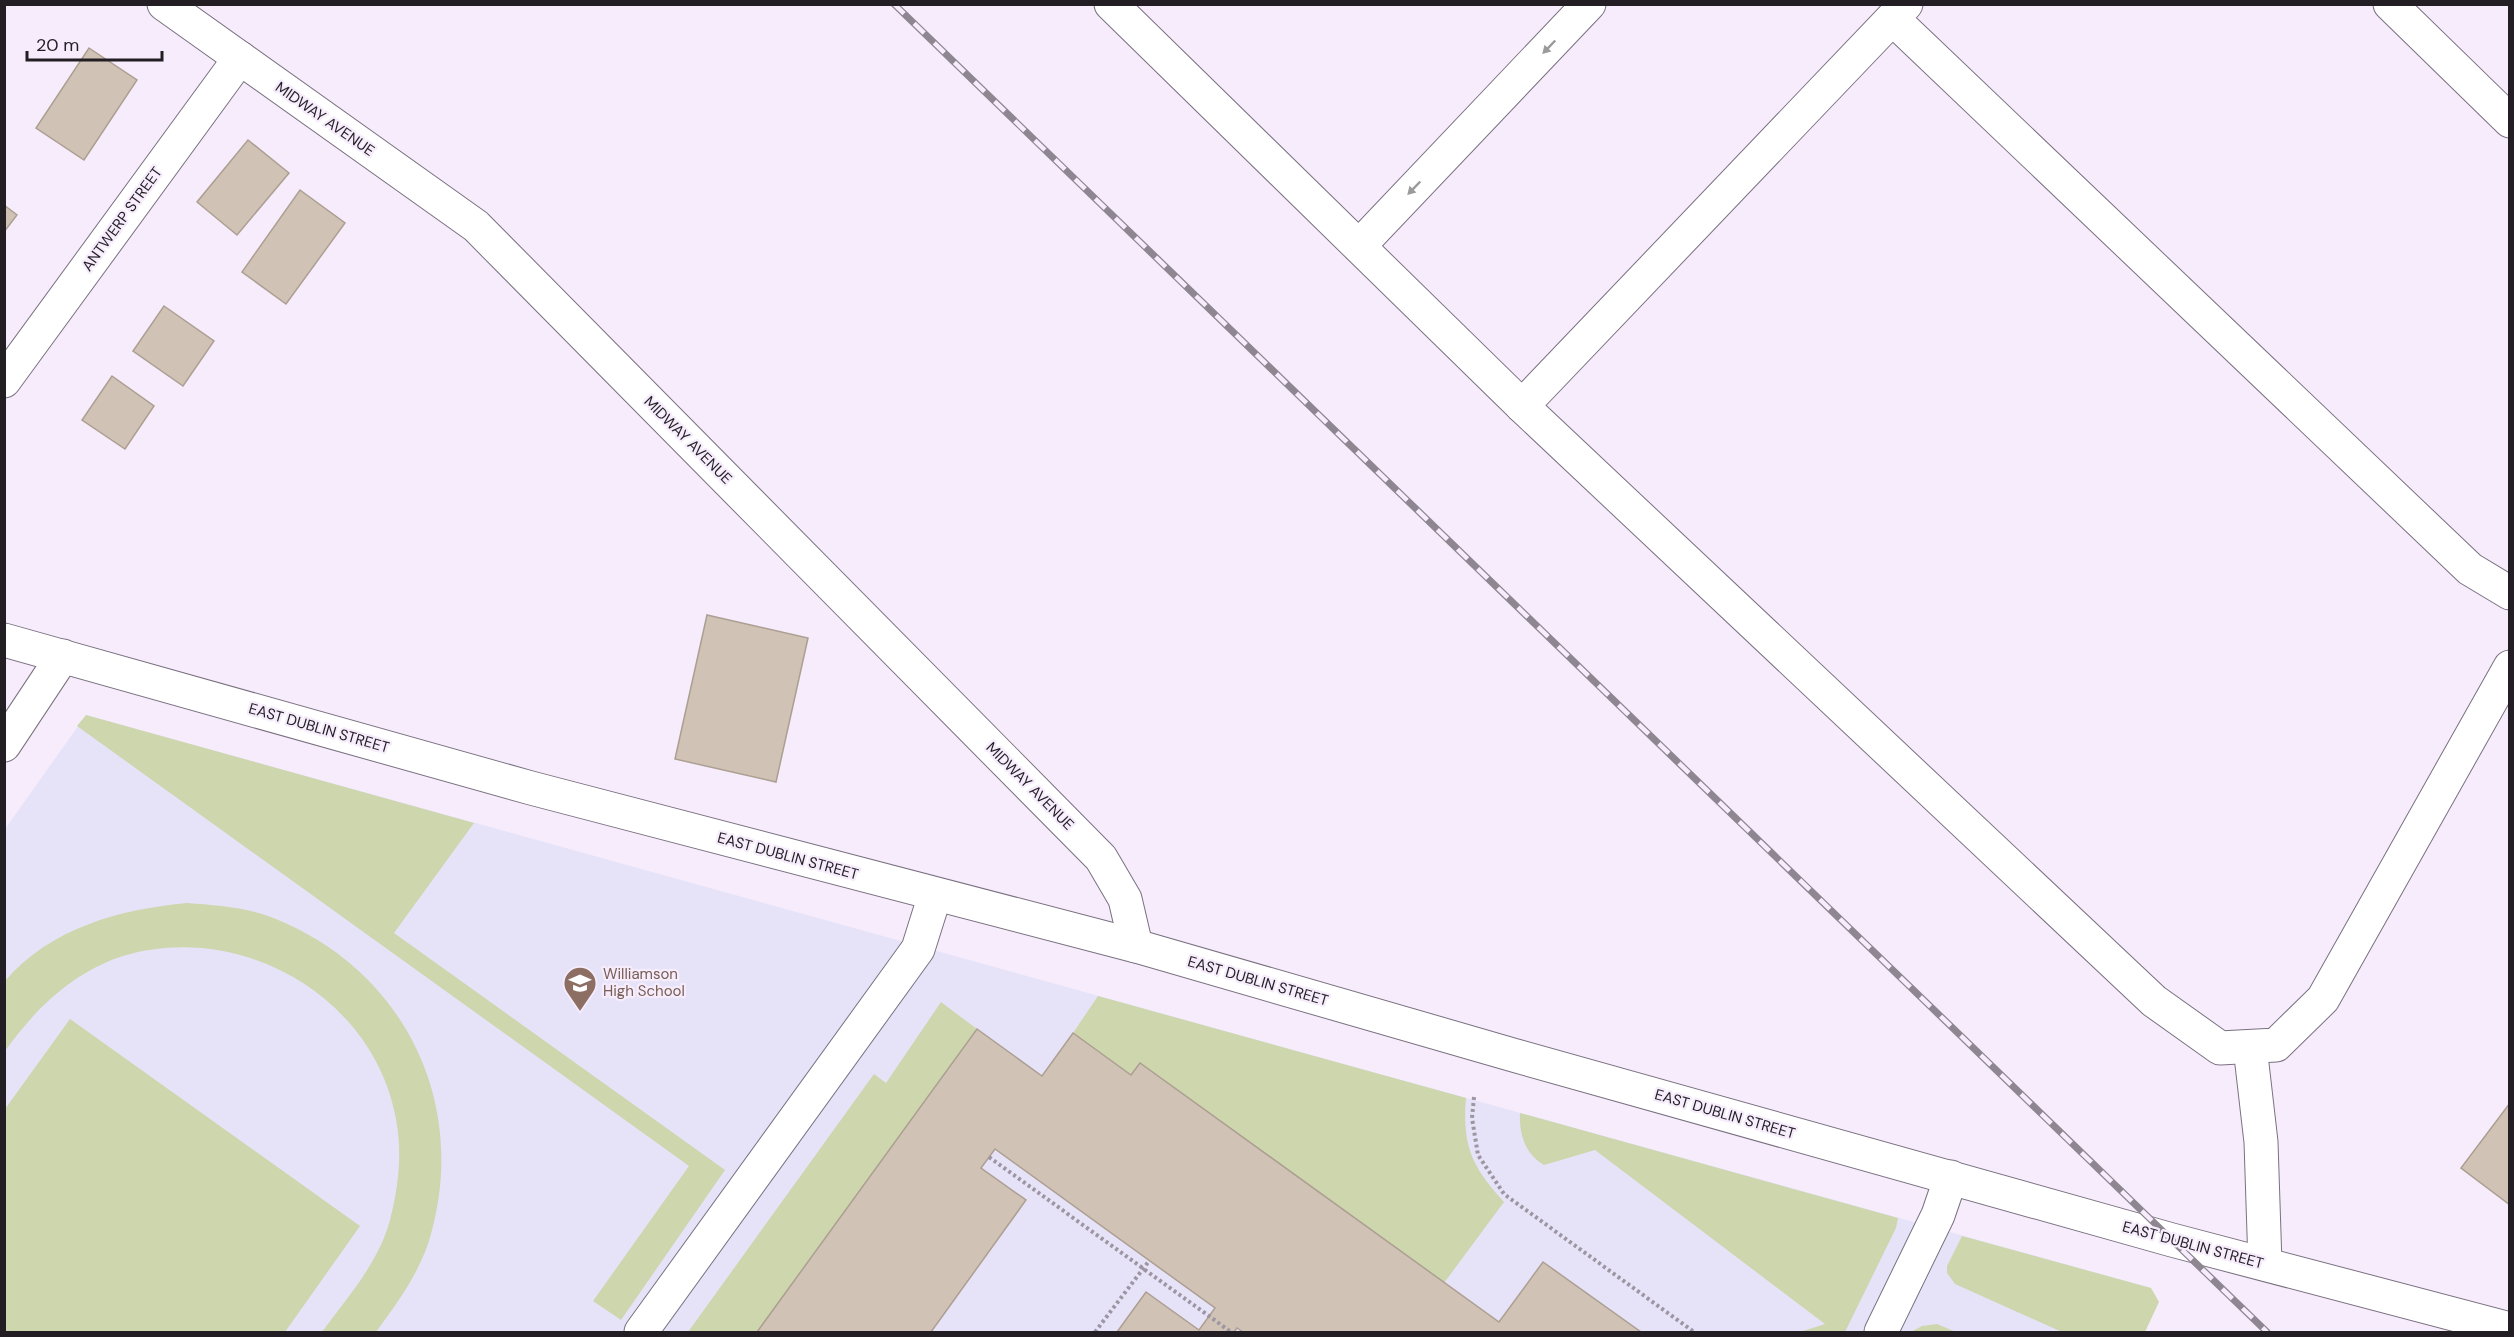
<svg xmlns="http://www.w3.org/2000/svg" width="2514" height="1337" font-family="'DM Sans',sans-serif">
	<rect width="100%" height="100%" fill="#f6ecfc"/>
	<path fill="#e6e3f9" d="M86,715L1932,1227L2151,1288L2131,1332H5V829Z"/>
	<g fill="#cdd6ac">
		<path d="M86,715L474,823L394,933L725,1170L621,1320L593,1301L689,1166L77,726Z"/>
		<path d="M187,903C214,905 242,907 268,916C400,965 469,1098 431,1234C421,1271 398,1302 376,1332H322C347,1298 379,1262 390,1220C398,1189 402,1157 397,1125C378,999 243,920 123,956C73,972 35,1009 5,1051V981C50,928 121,909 187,903Z"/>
		<path d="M1098,996L1466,1098C1462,1146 1472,1167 1504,1202L1444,1283L1140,1063L1131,1075L1073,1033Z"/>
		<path d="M941,1002L977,1029L757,1332H688L874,1074L886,1083Z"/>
		<path d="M70,1019L360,1226L285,1332H5V1109Z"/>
		<path d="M1520,1113L1898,1218L1896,1228L1845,1332H1800L1825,1324L1595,1150L1544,1165C1525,1154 1519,1134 1520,1113Z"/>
		<path d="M1962,1236L2151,1288L2159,1302L2145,1332H2062L1955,1284L1947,1273V1266Z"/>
		<path d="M1937,1324L1956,1332H1911L1922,1326Z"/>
	</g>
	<g fill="#d0c2b5" stroke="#ac9f92" stroke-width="1.5">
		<path d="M89,48L137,80L84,160L36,128Z"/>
		<path d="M248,140L289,173L237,235L197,202Z"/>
		<path d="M300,190L345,223L286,304L242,272Z"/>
		<path d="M4,205L17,215L4,232Z"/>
		<path d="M164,306L214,341L183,386L133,351Z"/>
		<path d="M112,376L154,406L125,449L82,420Z"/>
		<path d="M707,615L808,638L776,782L675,759Z"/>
		<path d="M977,1029L1042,1076L1073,1033L1131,1075L1140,1063L1499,1322L1543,1262L1641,1332H1243L1237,1328L1234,1332H1117L1146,1292L1199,1330L1215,1308L995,1149L981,1168L1026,1200L931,1332H757Z"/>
		<path d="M2510,1103V1205L2461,1168Z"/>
	</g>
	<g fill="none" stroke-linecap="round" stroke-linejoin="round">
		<defs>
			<g id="minor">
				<path d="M164,4L476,226L1101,858L1125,899L1136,946"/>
				<path d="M1111,4L1522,406L2154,1001L2220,1048L2276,1045L2323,999L2510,667"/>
				<path d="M2390,4L2510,121"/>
				<path d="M1893,19L2470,569L2510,593"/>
				<path d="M1359,246L1589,4"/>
				<path d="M4,381L240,58"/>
				<path d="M1522,406L1906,4"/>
				<path d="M4,640L531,788L1136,946L1513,1055L2172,1240L2510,1329"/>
				<path d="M4,745L63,656"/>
				<path d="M2250,1047L2261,1142L2265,1264"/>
				<path d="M641,1332L918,949L935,895"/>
				<path d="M1881,1332L1938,1215L1951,1177"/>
			</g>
		</defs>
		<use href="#minor" stroke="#7a7180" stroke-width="35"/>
		<g stroke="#9d95a1" stroke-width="4" stroke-dasharray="3 3" stroke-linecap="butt">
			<path d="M1474,1097L1472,1118L1478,1155L1504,1194L1694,1332"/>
			<path d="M989,1157L1231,1332"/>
			<path d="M1095,1332L1149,1261"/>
		</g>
		<use href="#minor" stroke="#fff" stroke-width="33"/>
		<defs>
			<path id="rail" d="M894,4L2267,1332"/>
		</defs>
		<use href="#rail" stroke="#8e8792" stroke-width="7"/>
		<use href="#rail" stroke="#f6ecfc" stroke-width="4.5" stroke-dasharray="14" stroke-linecap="butt"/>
	</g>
	<defs><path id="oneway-solid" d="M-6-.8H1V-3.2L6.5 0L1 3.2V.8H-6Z" transform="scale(1.5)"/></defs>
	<g fill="#9c9a9c">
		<use href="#oneway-solid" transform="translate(1549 47) rotate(134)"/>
		<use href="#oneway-solid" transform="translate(1414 188) rotate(134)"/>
	</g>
	<defs>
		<symbol id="school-pin" viewBox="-11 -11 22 30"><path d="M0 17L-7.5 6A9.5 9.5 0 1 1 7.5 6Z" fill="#8d6e63" stroke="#f6ecfc"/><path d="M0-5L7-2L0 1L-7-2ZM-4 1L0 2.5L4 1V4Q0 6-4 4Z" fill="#fff"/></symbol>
	</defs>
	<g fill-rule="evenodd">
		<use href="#school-pin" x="561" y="964" width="38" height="52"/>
	</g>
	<g text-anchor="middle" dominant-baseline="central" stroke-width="4.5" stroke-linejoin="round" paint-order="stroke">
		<g font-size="15" fill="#221e24" stroke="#f6ecfc">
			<text transform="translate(325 119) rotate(35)">MIDWAY AVENUE</text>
			<text transform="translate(122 219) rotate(-54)">ANTWERP STREET</text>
			<text transform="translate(688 440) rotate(45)">MIDWAY AVENUE</text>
			<text transform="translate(319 728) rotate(16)">EAST DUBLIN STREET</text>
			<text transform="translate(1030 786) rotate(45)">MIDWAY AVENUE</text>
			<text transform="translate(788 856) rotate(15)">EAST DUBLIN STREET</text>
			<text transform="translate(1258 981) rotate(16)">EAST DUBLIN STREET</text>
			<text transform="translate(1725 1114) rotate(16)">EAST DUBLIN STREET</text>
			<text transform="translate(2193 1245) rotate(15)">EAST DUBLIN STREET</text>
		</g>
		<g font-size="15" fill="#785e54" stroke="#f6ecfc" text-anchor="start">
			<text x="603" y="974">Williamson<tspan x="603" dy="17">High School</tspan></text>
		</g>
	</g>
	<rect width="2514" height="1337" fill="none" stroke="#221e24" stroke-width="12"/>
	<path d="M27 51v9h135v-9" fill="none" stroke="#221e24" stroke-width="3"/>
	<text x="36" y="51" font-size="18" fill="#221e24" stroke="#f6ecfc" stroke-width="4.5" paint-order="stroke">20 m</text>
</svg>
